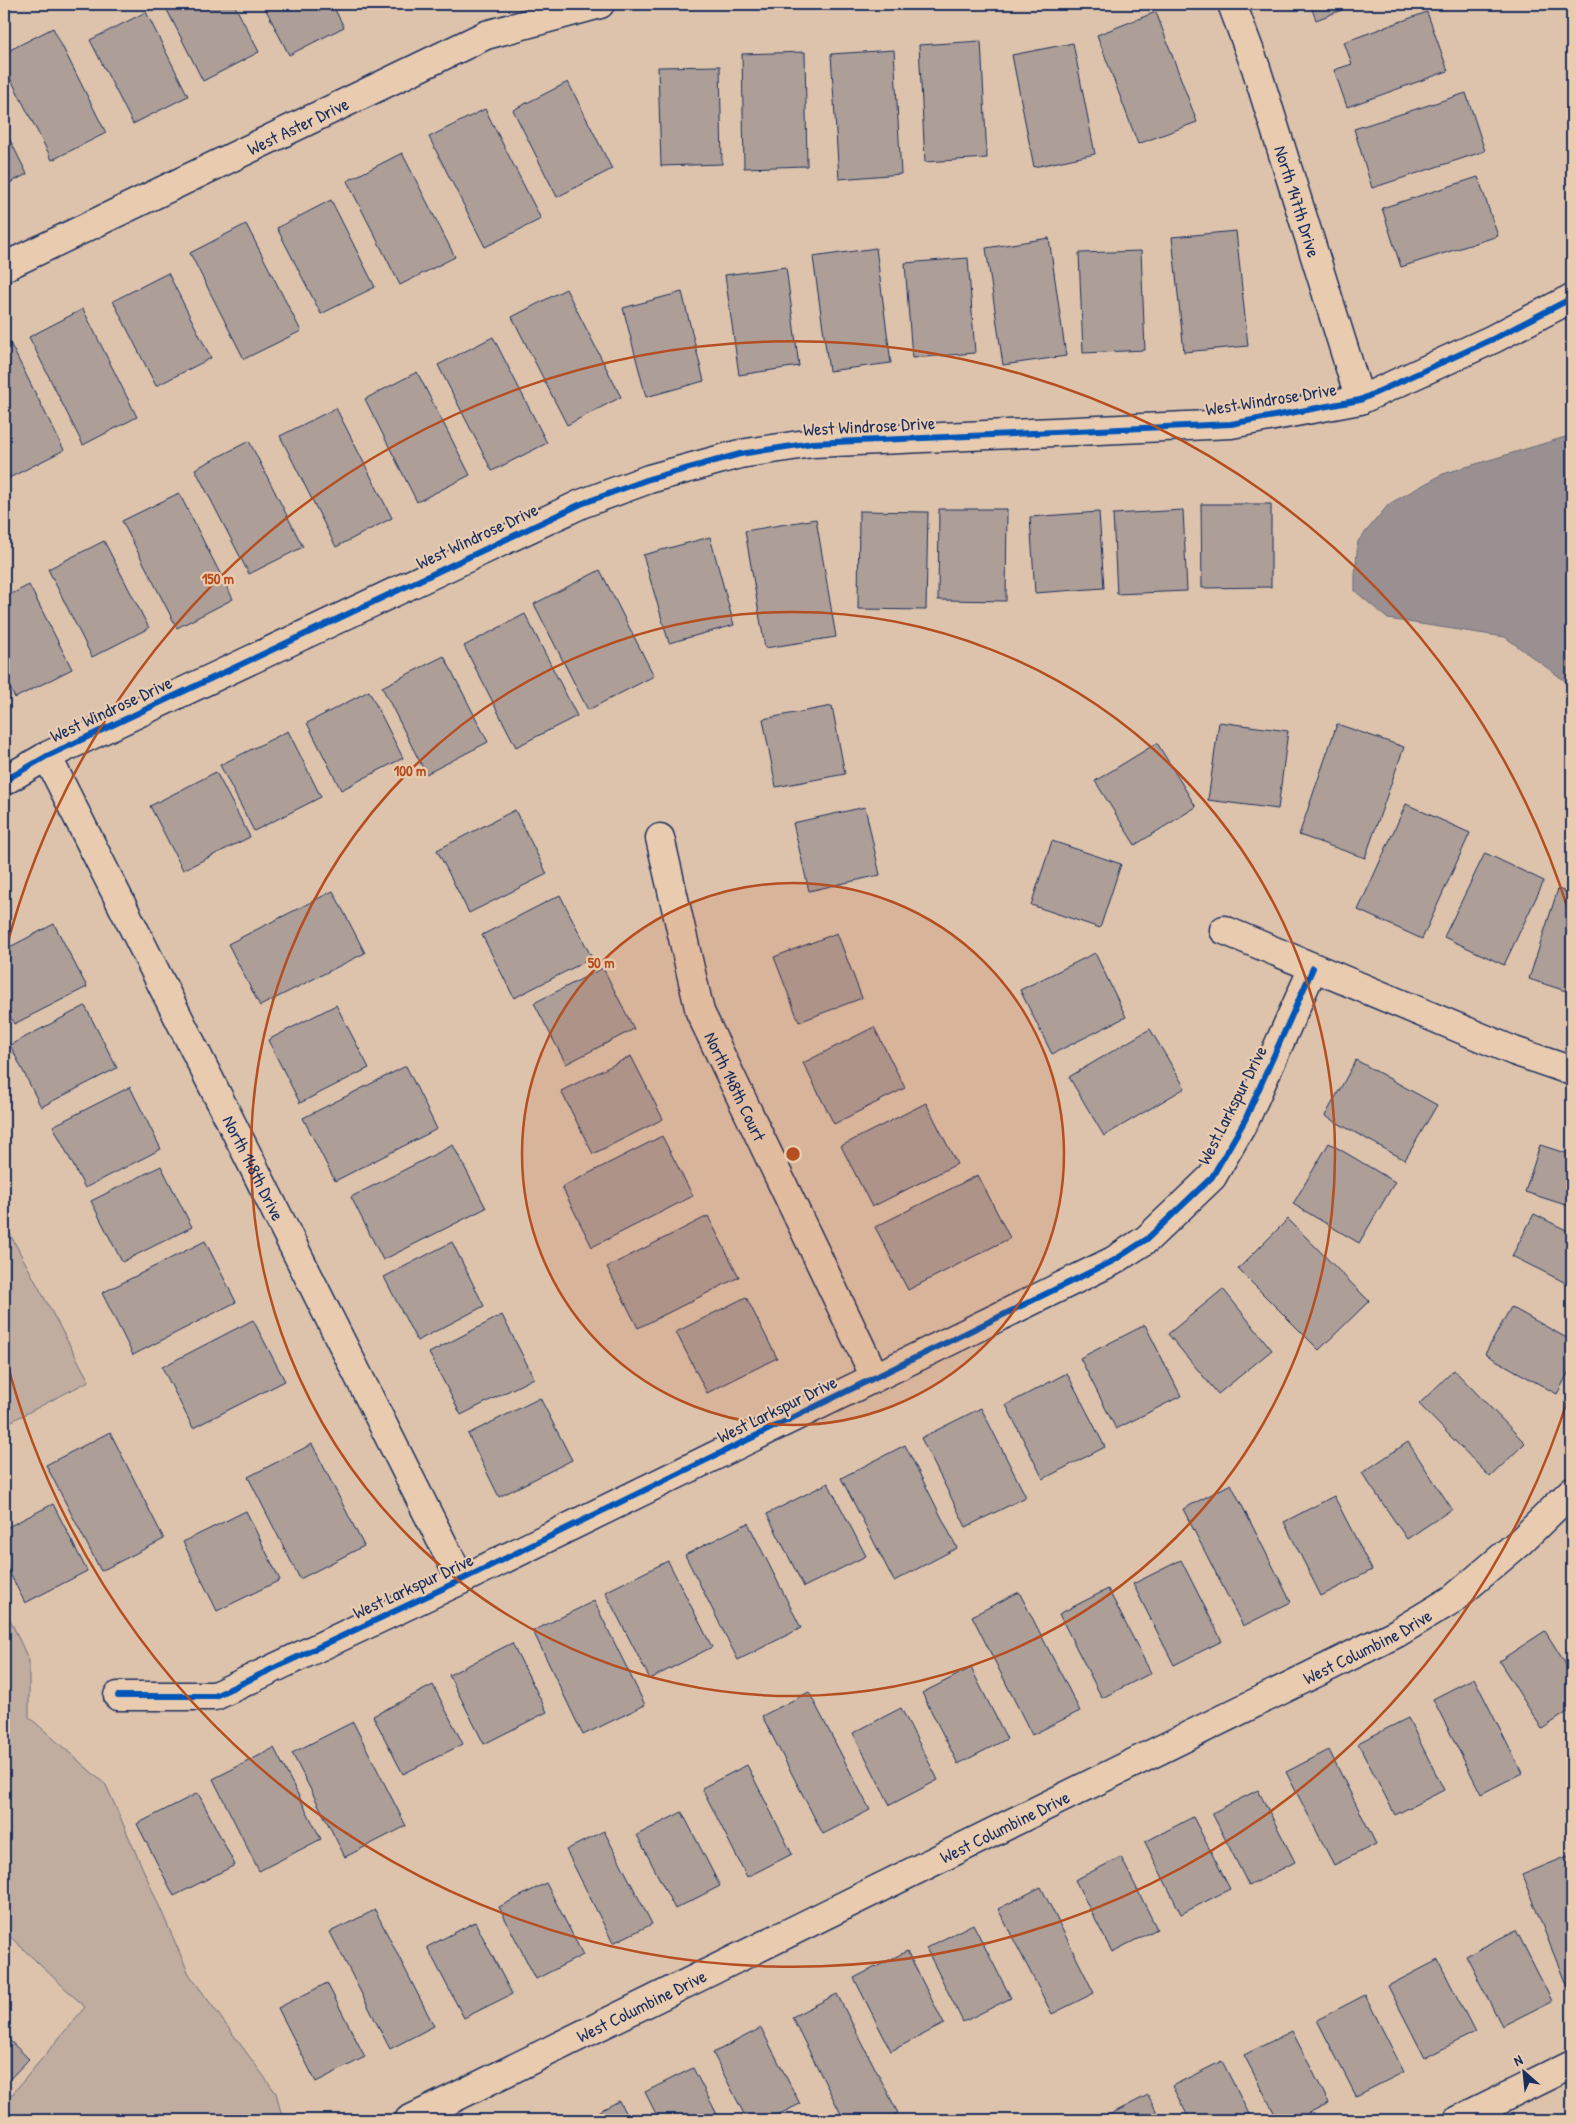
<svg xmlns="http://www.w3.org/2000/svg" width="1576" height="2124" font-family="'Patrick Hand',sans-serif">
	<rect width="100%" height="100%" fill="#ddc3ab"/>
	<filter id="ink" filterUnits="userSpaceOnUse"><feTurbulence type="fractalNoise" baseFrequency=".02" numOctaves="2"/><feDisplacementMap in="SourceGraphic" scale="10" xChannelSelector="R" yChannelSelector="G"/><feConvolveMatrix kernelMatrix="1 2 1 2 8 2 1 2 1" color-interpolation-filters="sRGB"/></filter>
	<g filter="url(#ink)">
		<g fill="#c0ada0" stroke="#6e6e7f">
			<path d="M4,1223L89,1381L4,1425Z"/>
			<path d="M4,1606L29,1661V1717L106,1785L189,1974L276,2093L283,2120H4V2104L85,2007L4,1931Z"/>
		</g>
		<path fill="#9a9091" stroke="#67697d" d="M1572,435V686L1505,637L1388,619L1355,591V574L1358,541L1389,504L1443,474Z"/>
		<g fill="#ad9e98" stroke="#1b2f5e">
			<path d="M164,4H234L259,52L203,81Z"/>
			<path d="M263,4H332L344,27L289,55Z"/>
			<path d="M1310,4H1357L1316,20Z"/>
			<path d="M146,12L188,96L133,124L90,40Z"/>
			<path d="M1156,12L1197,122L1138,144L1097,35Z"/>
			<path d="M1427,12L1448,71L1347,107L1334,70L1352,64L1344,42Z"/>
			<path d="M53,28L106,133L52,160L4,66V53Z"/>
			<path d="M981,41L987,158L925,162L919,45Z"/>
			<path d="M1073,43L1095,154L1034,167L1012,55Z"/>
			<path d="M894,50L901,174L839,179L831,54Z"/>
			<path d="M805,52L807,166L744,168L742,54Z"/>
			<path d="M720,66L722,164L661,166L658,67Z"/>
			<path d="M568,82L612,169L557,197L513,110Z"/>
			<path d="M1466,93L1485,151L1372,188L1354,129Z"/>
			<path d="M485,109L541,219L485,247L429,137Z"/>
			<path d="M4,128L27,174L4,186Z"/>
			<path d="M402,153L455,257L400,285L347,181Z"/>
			<path d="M1478,177L1498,236L1401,267L1382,208Z"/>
			<path d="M331,200L375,287L321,314L277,228Z"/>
			<path d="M246,224L301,331L244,359L190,253Z"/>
			<path d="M1236,231L1248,346L1184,352L1172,237Z"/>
			<path d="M1049,238L1066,356L1003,365L986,248Z"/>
			<path d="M876,248L891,363L829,371L813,257Z"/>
			<path d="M1141,251L1145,350L1083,353L1079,253Z"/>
			<path d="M968,258L975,353L912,358L905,263Z"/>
			<path d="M786,267L799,366L739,375L725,275Z"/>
			<path d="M168,273L211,358L156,386L113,301Z"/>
			<path d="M566,289L621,397L567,425L512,317Z"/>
			<path d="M682,292L704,381L646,397L623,308Z"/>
			<path d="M83,309L137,417L83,445L29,337Z"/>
			<path d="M493,337L547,443L492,471L438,365Z"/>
			<path d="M9,341L64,450L9,478L4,467V343Z"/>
			<path d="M417,372L470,475L417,502L365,399Z"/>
			<path d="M336,408L392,518L336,547L280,436Z"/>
			<path d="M249,441L303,547L249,574L195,469Z"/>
			<path d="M179,493L233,599L177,628L122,521Z"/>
			<path d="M1201,504H1271V587L1202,588Z"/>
			<path d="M939,509H1007L1006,601L938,600Z"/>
			<path d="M1183,510L1187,591L1117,594L1113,514Z"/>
			<path d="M859,511L928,512L926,610L858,609Z"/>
			<path d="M1099,512L1104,588L1035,593L1030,517Z"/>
			<path d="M816,519L836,637L765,648L745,531Z"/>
			<path d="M710,537L734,625L669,643L643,555Z"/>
			<path d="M104,541L149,628L92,657L48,569Z"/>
			<path d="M600,570L654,676L588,710L534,604Z"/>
			<path d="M29,585L72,669L15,698L4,676V598Z"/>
			<path d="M525,614L577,716L516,747L464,646Z"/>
			<path d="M444,656L488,742L426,774L382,687Z"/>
			<path d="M369,691L403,758L341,790L307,723Z"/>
			<path d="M832,706L845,774L776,787L763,719Z"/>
			<path d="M1219,722L1288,731L1278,809L1208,800Z"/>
			<path d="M1337,724L1404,747L1365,858L1299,835Z"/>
			<path d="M288,731L321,797L254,831L220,765Z"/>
			<path d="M1157,743L1196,807L1135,845L1095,781Z"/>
			<path d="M216,772L250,837L183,870L150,806Z"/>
			<path d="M1406,804L1470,833L1422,939L1358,910Z"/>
			<path d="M865,807L880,875L809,891L793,823Z"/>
			<path d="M515,810L547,874L469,913L437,850Z"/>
			<path d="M1052,841L1121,864L1100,928L1031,905Z"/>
			<path d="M1485,853L1544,881L1504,965L1444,937Z"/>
			<path d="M1558,889L1572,894V993L1529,979Z"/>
			<path d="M333,891L365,953L260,1006L228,944Z"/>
			<path d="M560,895L592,958L514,998L482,935Z"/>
			<path d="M54,924L87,987L14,1024L4,1003V950Z"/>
			<path d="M837,933L862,998L799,1022L774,957Z"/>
			<path d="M1095,953L1126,1017L1052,1054L1020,990Z"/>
			<path d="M603,968L634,1029L566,1064L534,1003Z"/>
			<path d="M336,1005L369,1068L300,1103L268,1040Z"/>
			<path d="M85,1006L117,1068L41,1107L10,1045Z"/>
			<path d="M874,1027L905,1088L834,1124L803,1063Z"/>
			<path d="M1150,1029L1185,1088L1104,1136L1069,1077Z"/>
			<path d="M631,1056L663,1119L593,1154L561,1091Z"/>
			<path d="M1356,1060L1437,1105L1405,1160L1325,1116Z"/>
			<path d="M406,1066L437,1129L335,1181L303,1118Z"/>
			<path d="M130,1087L161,1149L85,1188L53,1126Z"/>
			<path d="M926,1103L957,1164L872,1207L841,1146Z"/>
			<path d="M662,1136L693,1196L592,1247L562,1187Z"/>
			<path d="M1329,1143L1395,1182L1359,1243L1293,1204Z"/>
			<path d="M453,1145L486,1208L383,1260L351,1197Z"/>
			<path d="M1540,1145L1572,1155V1207L1525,1192Z"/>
			<path d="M161,1166L192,1227L122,1262L91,1201Z"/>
			<path d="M978,1175L1010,1238L908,1290L875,1227Z"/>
			<path d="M1534,1214L1572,1233V1286L1512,1256Z"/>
			<path d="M708,1216L739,1277L638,1328L607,1267Z"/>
			<path d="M1288,1219L1369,1301L1319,1350L1238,1269Z"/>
			<path d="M205,1241L236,1302L133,1355L102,1293Z"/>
			<path d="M452,1242L484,1306L417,1341L384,1277Z"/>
			<path d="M1223,1289L1272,1350L1218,1394L1168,1334Z"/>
			<path d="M746,1297L777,1358L707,1393L676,1332Z"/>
			<path d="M1511,1307L1572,1341V1366L1557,1394L1485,1354Z"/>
			<path d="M502,1315L534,1378L461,1415L429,1353Z"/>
			<path d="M253,1320L285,1381L193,1428L162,1367Z"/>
			<path d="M1145,1325L1181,1396L1116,1429L1080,1358Z"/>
			<path d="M1454,1370L1525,1443L1490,1477L1419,1404Z"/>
			<path d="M1067,1373L1105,1447L1043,1479L1006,1405Z"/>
			<path d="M540,1398L572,1460L499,1497L468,1434Z"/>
			<path d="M981,1408L1026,1497L966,1527L921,1438Z"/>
			<path d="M110,1432L164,1539L101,1571L46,1465Z"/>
			<path d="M1408,1442L1452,1509L1407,1539L1362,1473Z"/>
			<path d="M312,1444L364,1546L300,1579L248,1477Z"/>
			<path d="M905,1445L957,1548L894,1581L841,1478Z"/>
			<path d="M828,1483L866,1556L804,1587L767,1514Z"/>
			<path d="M1231,1484L1291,1602L1243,1626L1183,1509Z"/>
			<path d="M1334,1496L1372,1570L1321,1596L1284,1522Z"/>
			<path d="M53,1504L87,1571L25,1603L4,1562V1529Z"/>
			<path d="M246,1511L280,1580L217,1611L183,1542Z"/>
			<path d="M748,1523L801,1628L738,1660L685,1555Z"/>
			<path d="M1181,1560L1222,1641L1174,1665L1133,1584Z"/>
			<path d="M668,1561L712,1647L650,1679L605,1592Z"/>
			<path d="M1108,1589L1151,1673L1102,1698L1059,1614Z"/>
			<path d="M1019,1592L1080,1711L1032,1735L972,1616Z"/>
			<path d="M594,1601L645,1705L583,1735L533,1631Z"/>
			<path d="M1545,1631L1572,1674V1709L1542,1729L1499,1661Z"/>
			<path d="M512,1643L547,1712L484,1744L449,1675Z"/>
			<path d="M971,1668L1007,1739L958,1764L922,1693Z"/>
			<path d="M1474,1678L1522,1773L1481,1794L1433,1699Z"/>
			<path d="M433,1685L463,1744L403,1774L373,1716Z"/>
			<path d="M809,1692L870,1810L823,1834L762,1716Z"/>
			<path d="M901,1708L938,1780L890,1805L853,1733Z"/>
			<path d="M1408,1718L1444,1790L1395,1815L1358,1743Z"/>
			<path d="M353,1722L406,1826L345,1857L292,1753Z"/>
			<path d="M274,1748L321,1839L259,1871L213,1779Z"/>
			<path d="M1329,1750L1376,1844L1334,1865L1286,1772Z"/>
			<path d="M747,1765L792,1854L747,1877L702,1788Z"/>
			<path d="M1258,1790L1295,1862L1249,1886L1212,1813Z"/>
			<path d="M198,1793L235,1865L174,1896L137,1824Z"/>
			<path d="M682,1812L720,1886L675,1909L637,1835Z"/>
			<path d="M1193,1817L1230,1889L1181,1914L1145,1842Z"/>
			<path d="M604,1831L652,1924L613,1943L566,1850Z"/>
			<path d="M1570,1855L1572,1862L1571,1997L1522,1875Z"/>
			<path d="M1121,1857L1157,1929L1112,1952L1075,1880Z"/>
			<path d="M546,1883L583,1955L536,1979L499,1907Z"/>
			<path d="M1041,1887L1094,1993L1052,2014L998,1909Z"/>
			<path d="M375,1910L434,2026L390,2049L330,1932Z"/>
			<path d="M475,1922L512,1994L464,2018L427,1947Z"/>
			<path d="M973,1924L1011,1998L963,2022L926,1948Z"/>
			<path d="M1516,1930L1552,2001L1502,2026L1466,1956Z"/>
			<path d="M907,1951L944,2024L891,2051L854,1978Z"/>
			<path d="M1438,1960L1475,2032L1425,2058L1388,1986Z"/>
			<path d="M327,1983L365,2057L316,2082L278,2008Z"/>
			<path d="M837,1994L898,2113L885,2120H844L792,2017Z"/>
			<path d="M1365,1995L1404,2072L1356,2096L1317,2020Z"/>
			<path d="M761,2028L800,2104L767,2120H747L713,2053Z"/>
			<path d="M1292,2031L1329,2103L1294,2120H1278L1244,2055Z"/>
			<path d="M4,2035L29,2059L4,2085Z"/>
			<path d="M1222,2061L1252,2120H1190L1172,2086Z"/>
			<path d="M693,2068L720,2120H659L645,2092Z"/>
			<path d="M1148,2095L1161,2120H1102L1101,2119Z"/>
			<path d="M619,2101L629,2120H582Z"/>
		</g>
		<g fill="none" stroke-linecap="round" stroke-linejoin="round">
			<defs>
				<g id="minor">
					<path id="s1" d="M1232,4L1256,68L1360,400"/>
					<path id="s2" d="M4,267L486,35L600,4"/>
					<path id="s3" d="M47,756L461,1580"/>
					<path d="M4,781L47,756L581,504L649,479L740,454L812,443L1231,424L1360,400L1493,339L1572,298"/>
					<path id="s4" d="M660,838L700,1012L875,1377"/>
					<path d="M1224,930L1514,1051L1572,1071"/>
					<path d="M118,1696H215L461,1580L1113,1261L1147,1239L1212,1177L1245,1120L1313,968"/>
					<path id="s5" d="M409,2120L1397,1633L1453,1599L1521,1541L1572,1491"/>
					<path d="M1458,2120L1572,2064"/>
				</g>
			</defs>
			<use href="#minor" stroke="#1b2f5e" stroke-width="31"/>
			<use href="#minor" stroke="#e9ccb0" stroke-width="28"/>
			<defs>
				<g id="cycleway">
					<path d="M4,781L47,756L581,504L649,479L740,454L812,443L1231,424L1360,400L1493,339L1572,298"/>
					<path d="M118,1696H215L461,1580L1113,1261L1147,1239L1212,1177L1245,1120L1313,968"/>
				</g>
			</defs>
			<use href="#cycleway" stroke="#e9ccb0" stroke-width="9"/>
			<use href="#cycleway" stroke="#0057b8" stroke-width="6"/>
		</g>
	</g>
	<circle cx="793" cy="1154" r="271" fill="#b54e20" fill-opacity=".12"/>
	<g fill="none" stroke="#b54e20" stroke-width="2.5">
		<circle cx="793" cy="1154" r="271"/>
		<circle cx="793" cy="1154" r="542"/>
		<path d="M1570 1392A813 813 0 0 1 4 1351M4 957A813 813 0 0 1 1570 916"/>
	</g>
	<g text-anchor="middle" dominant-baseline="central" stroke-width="4.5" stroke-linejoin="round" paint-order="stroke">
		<g font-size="18" fill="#1b2f5e" stroke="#e9ccb0">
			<text stroke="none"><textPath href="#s2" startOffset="326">West Aster Drive</textPath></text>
			<text stroke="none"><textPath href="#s1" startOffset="208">North 147th Drive</textPath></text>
			<text transform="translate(1271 399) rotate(-9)">West Windrose Drive</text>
			<text transform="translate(869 426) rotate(-3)">West Windrose Drive</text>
			<text transform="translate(477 536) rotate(-25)">West Windrose Drive</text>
			<text transform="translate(111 709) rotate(-25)">West Windrose Drive</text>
			<text stroke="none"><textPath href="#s4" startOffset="261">North 148th Court</textPath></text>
			<text transform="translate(1232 1105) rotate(-63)">West Larkspur Drive</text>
			<text stroke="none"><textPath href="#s3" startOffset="461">North 148th Drive</textPath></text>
			<text transform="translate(777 1409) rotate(-26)">West Larkspur Drive</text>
			<text transform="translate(413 1586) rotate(-25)">West Larkspur Drive</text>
			<text stroke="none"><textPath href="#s5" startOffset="1069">West Columbine Drive</textPath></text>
			<text stroke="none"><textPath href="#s5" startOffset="664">West Columbine Drive</textPath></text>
			<text stroke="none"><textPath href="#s5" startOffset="259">West Columbine Drive</textPath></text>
		</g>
	</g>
	<circle cx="793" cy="1154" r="8" fill="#b54e20" stroke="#e9ccb0" stroke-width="2.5"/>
	<g font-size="15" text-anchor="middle" font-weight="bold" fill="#b54e20" stroke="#e9ccb0" stroke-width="4.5" stroke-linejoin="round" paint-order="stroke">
		<text x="218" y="584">150 m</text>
		<text x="410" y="776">100 m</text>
		<text x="601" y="968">50 m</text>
	</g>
	<rect width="1576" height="2124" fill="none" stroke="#e9ccb0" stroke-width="20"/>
	<rect x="10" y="10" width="1556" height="2104" fill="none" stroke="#1b2f5e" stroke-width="2" filter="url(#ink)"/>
	<g transform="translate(1524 2072) rotate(333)" stroke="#e9ccb0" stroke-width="4" paint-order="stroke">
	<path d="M0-4L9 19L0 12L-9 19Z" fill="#1b2f5e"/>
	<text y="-8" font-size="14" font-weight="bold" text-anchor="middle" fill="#1b2f5e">N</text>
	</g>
</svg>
